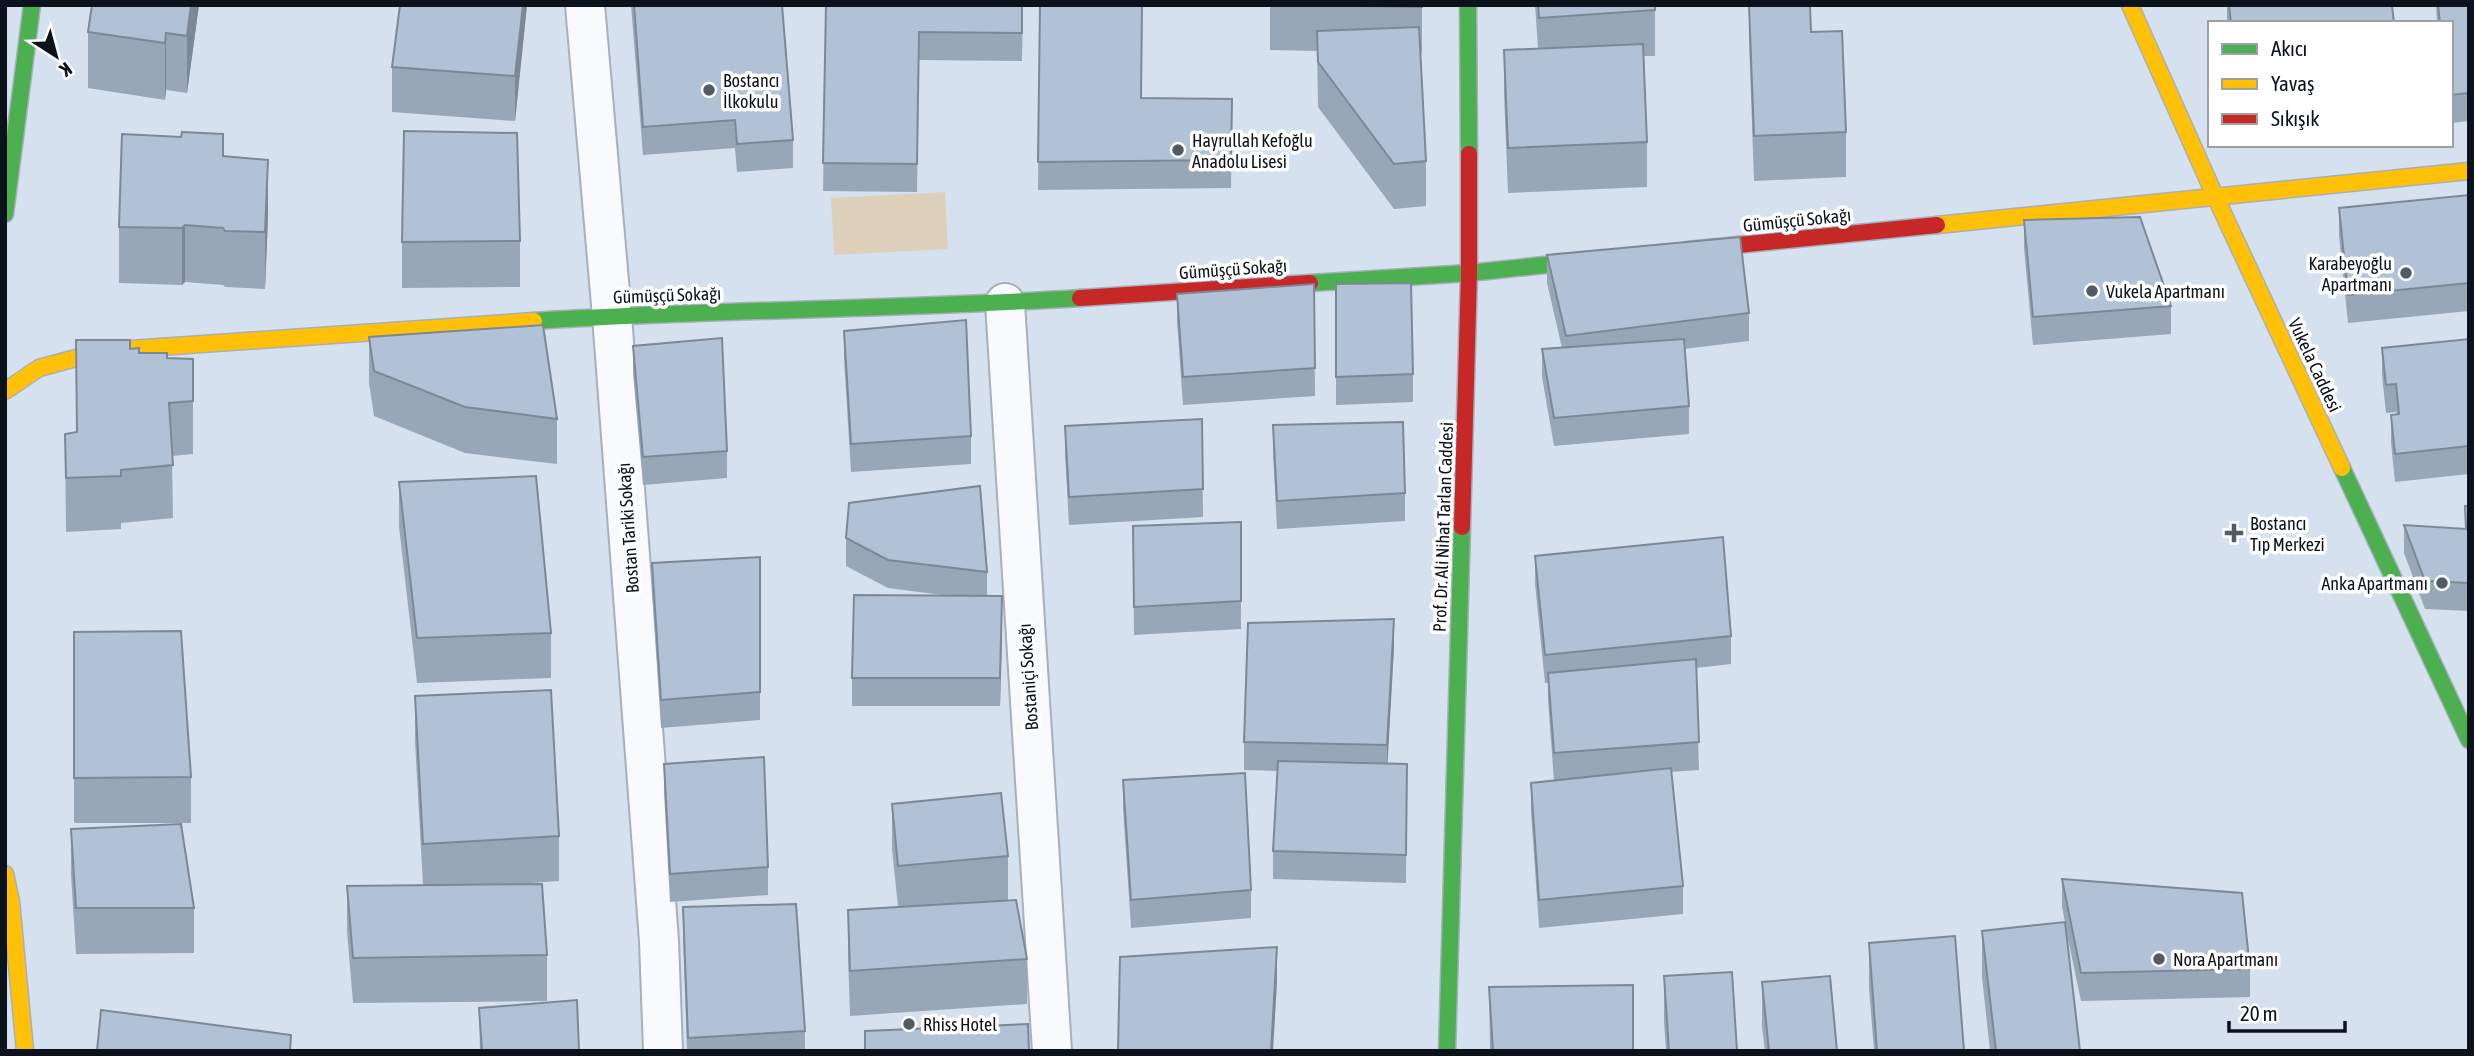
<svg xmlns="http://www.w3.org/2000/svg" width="2474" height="1056" font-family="'Asap Condensed',sans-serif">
	<rect width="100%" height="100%" fill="#d6e1f0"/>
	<path fill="#ddd0ba" d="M945,192L948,249L834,255L831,198Z"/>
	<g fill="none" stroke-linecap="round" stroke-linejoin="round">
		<defs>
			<g id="street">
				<path d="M585,5L612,316L659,941L663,1051"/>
				<path d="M1005,303L1052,1051"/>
			</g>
			<g id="fast">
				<path d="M1468,5L1469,154"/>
				<path d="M5,214L32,5"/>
				<path d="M1310,283L1469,273L1601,259"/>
				<path d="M534,321C716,309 898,310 1080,298"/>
				<path d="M2342,468L2469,740"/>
				<path d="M1447,1051L1462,527"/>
			</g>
			<g id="slow">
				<path d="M2130,5L2215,196L2342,468"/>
				<path d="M1937,225L2469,171"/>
				<path d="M5,391L39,368L102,351L534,321"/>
				<path d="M5,874L11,901L25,1051"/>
			</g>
			<g id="jam">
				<path d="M1688,250L1937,225"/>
				<path d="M1080,298L1310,283"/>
				<path d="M1462,527L1469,273V154"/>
			</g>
		</defs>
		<use href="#street" stroke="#a7afba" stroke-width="42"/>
		<use href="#fast" stroke="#a7afba" stroke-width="19"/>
		<use href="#slow" stroke="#a7afba" stroke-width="19"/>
		<use href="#jam" stroke="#a7afba" stroke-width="19"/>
		<use href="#street" stroke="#f9fafd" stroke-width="38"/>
		<use href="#fast" stroke="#4caf50" stroke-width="16"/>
		<use href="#slow" stroke="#ffc107" stroke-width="16"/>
		<use href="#jam" stroke="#c62828" stroke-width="16"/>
	</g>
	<g fill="#98a7b8">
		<path d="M92,5H199L187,93L166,90L165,100L88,88V32Z"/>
		<path d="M527,5L515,121L392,112V67Z"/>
		<path d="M631,5H782L793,140V168L737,172L735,148L643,155Z"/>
		<path d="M826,5H1023L1022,61L919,60L917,192L823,191Z"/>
		<path d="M1040,5L1141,98L1232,127L1231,188L1038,190Z"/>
		<path d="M1270,5H1422V53H1420L1426,161V206L1394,209L1318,107L1317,51L1270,50Z"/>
		<path d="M1535,5H1655V56H1644L1647,142V187L1508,193L1504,95V50L1538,48Z"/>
		<path d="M1749,5L1811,32L1846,132V177L1754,181L1749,40Z"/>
		<path d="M2227,5H2392L2394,23H2227Z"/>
		<path d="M2436,5H2469V121L2451,123V23H2437Z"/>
		<path d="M223,156L268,217L265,289L225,287L223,285L185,282L182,285L119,283V227Z"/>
		<path d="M2469,195V311L2348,323L2339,236V208Z"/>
		<path d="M2024,220L2171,306V334L2033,345L2024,248Z"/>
		<path d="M520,241V287L402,288V242Z"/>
		<path d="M1547,255L1749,313V341L1684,349L1689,406V434L1554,446L1542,377V349L1562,348L1547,283Z"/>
		<path d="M1314,284L1315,396L1183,405L1177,322V294Z"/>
		<path d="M1336,284L1413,374V402L1336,405Z"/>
		<path d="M844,331L971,436V464L851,472L844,359Z"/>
		<path d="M369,337L557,419V464L465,453L374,416L369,383Z"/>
		<path d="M2469,339V474L2395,482L2391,443V415L2397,414L2396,412L2386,413L2382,376V348Z"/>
		<path d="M76,340L167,358L193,401V454L172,456L173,518L121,523V529L66,532L65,434L76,432Z"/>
		<path d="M633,346L727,451V478L643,485L633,374Z"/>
		<path d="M1202,419L1203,517L1069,525L1065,454V426Z"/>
		<path d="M1273,425L1405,493V521L1277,529L1273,453Z"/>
		<path d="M399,482L551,633V678L417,683L399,527Z"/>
		<path d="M2465,506H2469V611L2425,609L2404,553V525L2465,529Z"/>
		<path d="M1241,522V629L1134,635L1133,526Z"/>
		<path d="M846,538L987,572V596L1002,624L1000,706H852V678L950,596L888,588L846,566Z"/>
		<path d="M1535,556L1731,636V664L1696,668L1699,770L1671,772L1683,886V914L1539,928L1531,811V783L1554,781L1548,701V683H1545L1535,584Z"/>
		<path d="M760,557V720L661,728L652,591V563Z"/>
		<path d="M74,632L191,777V823H74Z"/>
		<path d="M1394,647L1387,763L1407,764L1406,883L1273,879V851L1278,771L1244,770V742Z"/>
		<path d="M415,696L559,836V881L503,885L547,955V1001L353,1003L347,931V886L423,885L415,742Z"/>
		<path d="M664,764L768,867V895L670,902L664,792Z"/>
		<path d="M1123,780L1251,890V918L1131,928L1123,808Z"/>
		<path d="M892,804L1008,856V901L1027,959V1004L850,1016L848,956V910L898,907L892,849Z"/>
		<path d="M71,829L194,908V953L76,954L71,875Z"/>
		<path d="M2062,879L2250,969V997L2081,1001L2065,925L2080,1051H1990L1982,977V931L2065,922L2062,907Z"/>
		<path d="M683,907L805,1031V1051H687L683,935Z"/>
		<path d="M1869,943L1964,1051H1874L1869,988Z"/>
		<path d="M1664,976L1737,1051H1666L1664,1022Z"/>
		<path d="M1762,982L1837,1051H1765L1762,1027Z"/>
		<path d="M1489,987L1633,1051H1490Z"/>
		<path d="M479,1008L579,1051H480Z"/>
	</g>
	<g fill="#7c8896">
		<path d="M191,5H199L187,93V36Z"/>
		<path d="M523,5H527L515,121V76Z"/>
		<path d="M166,33V90L165,100V43Z"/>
		<path d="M268,160V217L265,289V232Z"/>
		<path d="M185,225V282L182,285V228Z"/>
		<path d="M1002,596V624L1000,706V678Z"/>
		<path d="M1394,619V647L1387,773V745Z"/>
		<path d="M1277,947V982L1273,1051H1271Z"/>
	</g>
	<g fill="#b1c2d6" stroke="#7c8896" stroke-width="2">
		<path d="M92,5H191L187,36L166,33L165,43L88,32Z"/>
		<path d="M400,5H523L515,76L392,67Z"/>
		<path d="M634,5H782L793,140L737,144L735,120L643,127Z"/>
		<path d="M826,5H1022V33L919,32L917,164L823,163Z"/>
		<path d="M1040,5H1142L1141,98L1232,99L1231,160L1038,162Z"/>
		<path d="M1282,5H1422V7Z"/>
		<path d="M1538,5H1655V10L1539,18Z"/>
		<path d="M1749,5H1810L1811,32L1842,31L1846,132L1754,136Z"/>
		<path d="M2229,5H2392L2394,23H2231Z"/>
		<path d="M2438,5H2469V93L2451,95V23H2440Z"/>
		<path d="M1419,27L1426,161L1394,164L1318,62L1317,31Z"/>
		<path d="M1643,44L1647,142L1508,148L1504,50Z"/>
		<path d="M404,131L517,133L520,241L402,242Z"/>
		<path d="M182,132L223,134V156L268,160L265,232L225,231L223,228L185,225L182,228L119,227L122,134L181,137Z"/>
		<path d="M2469,195V283L2348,295L2339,208Z"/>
		<path d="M2140,217L2171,306L2033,317L2024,220Z"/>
		<path d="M1740,237L1749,313L1566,336L1547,255Z"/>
		<path d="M1411,283L1413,374L1336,377V284Z"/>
		<path d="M1314,284L1315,368L1183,377L1177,294Z"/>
		<path d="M966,320L971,436L851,444L844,331Z"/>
		<path d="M543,325L557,419L465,407L374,371L369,337Z"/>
		<path d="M722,338L727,451L643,457L633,346Z"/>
		<path d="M1684,339L1689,406L1554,418L1542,349Z"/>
		<path d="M2469,339V446L2395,454L2391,415L2399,414L2396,384L2386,385L2382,348Z"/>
		<path d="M76,340H130V349L139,348V353H167V358L193,359V401L169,403L173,465L121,470V476L66,478L65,434L77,432Z"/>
		<path d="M1202,419L1203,489L1069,497L1065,426Z"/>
		<path d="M1403,422L1405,493L1277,501L1273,425Z"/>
		<path d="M536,476L551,633L417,638L399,482Z"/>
		<path d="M980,486L987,572L888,560L846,538L849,503Z"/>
		<path d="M2465,506H2469V583L2425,581L2404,525L2466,529Z"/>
		<path d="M1241,522V601L1134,607L1133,526Z"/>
		<path d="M1723,537L1731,636L1545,655L1535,556Z"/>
		<path d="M760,557V692L661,700L652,563Z"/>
		<path d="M854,595L1002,596L1000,678H852Z"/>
		<path d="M1394,619L1387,745L1244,742L1248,623Z"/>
		<path d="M181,631L191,777L74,778V632Z"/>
		<path d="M1696,659L1699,742L1554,753L1548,673Z"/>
		<path d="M551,690L559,836L423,844L415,696Z"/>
		<path d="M764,757L768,867L670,874L664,764Z"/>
		<path d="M1278,761L1407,764L1406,855L1273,851Z"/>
		<path d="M1671,768L1683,886L1539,900L1531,783Z"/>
		<path d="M1245,773L1251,890L1131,900L1123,780Z"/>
		<path d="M1001,793L1008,856L898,866L892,804Z"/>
		<path d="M181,824L194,908H76L71,829Z"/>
		<path d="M2062,879L2242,893L2250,969L2081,973Z"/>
		<path d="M542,884L547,955L353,958L347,886Z"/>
		<path d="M1016,900L1027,959L850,971L848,910Z"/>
		<path d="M796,904L805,1031L688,1038L683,907Z"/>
		<path d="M2065,922L2080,1051H1996L1982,931Z"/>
		<path d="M1955,936L1964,1051H1877L1869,943Z"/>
		<path d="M1277,947L1271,1051H1118L1120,957Z"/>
		<path d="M1732,972L1737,1051H1669L1664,976Z"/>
		<path d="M1830,976L1837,1051H1769L1762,982Z"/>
		<path d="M1633,985V1051H1493L1489,987Z"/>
		<path d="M577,1000L579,1051H482L479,1008Z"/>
		<path d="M101,1010L291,1035L290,1051H97Z"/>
		<path d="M1028,1024L1029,1051H865V1031Z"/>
	</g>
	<g fill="#525a66" stroke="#fff" stroke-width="2.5">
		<circle cx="709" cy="90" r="7"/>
		<circle cx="1178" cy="150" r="7"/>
		<circle cx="2406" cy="273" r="7"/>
		<circle cx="2092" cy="291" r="7"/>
		<path d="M2230.5 522.5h7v7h7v7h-7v7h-7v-7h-7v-7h7z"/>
		<circle cx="2442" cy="583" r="7"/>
		<circle cx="2159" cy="959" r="7"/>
		<circle cx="909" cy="1024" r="7"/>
	</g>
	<g text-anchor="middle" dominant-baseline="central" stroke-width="7" stroke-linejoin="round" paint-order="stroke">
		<g font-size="18" fill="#0b121b" stroke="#fff" text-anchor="start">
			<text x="723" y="80">Bostancı<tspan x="723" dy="21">İlkokulu</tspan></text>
			<text x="1192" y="140">Hayrullah Kefoğlu<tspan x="1192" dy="21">Anadolu Lisesi</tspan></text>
			<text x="2392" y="263" text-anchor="end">Karabeyoğlu<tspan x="2392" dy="21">Apartmanı</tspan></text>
			<text x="2106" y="291">Vukela Apartmanı</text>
			<text x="2250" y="523">Bostancı<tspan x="2250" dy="21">Tıp Merkezi</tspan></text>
			<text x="2428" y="583" text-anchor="end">Anka Apartmanı</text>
			<text x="2173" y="959">Nora Apartmanı</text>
			<text x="923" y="1024">Rhiss Hotel</text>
		</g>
		<g font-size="18" fill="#0b121b" stroke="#fff">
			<text transform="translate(1797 220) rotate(-6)">Gümüşçü Sokağı</text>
			<text transform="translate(1233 269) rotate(-4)">Gümüşçü Sokağı</text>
			<text transform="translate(667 295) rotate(-2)">Gümüşçü Sokağı</text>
			<text transform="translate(2315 365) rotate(65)">Vukela Caddesi</text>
			<text transform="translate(1443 527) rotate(-88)">Prof. Dr. Ali Nihat Tarlan Caddesi</text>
			<text transform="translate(628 528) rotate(-94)">Bostan Tariki Sokağı</text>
			<text transform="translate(1028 677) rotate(-94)">Bostaniçi Sokağı</text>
		</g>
	</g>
	<rect width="2474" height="1056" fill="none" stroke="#0b121b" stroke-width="14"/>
	<rect x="2208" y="21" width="245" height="126" fill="#ffffff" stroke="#9da0a4" stroke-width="2"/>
	<rect x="2222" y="44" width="35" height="10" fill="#4caf50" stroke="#9da0a4" stroke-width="2"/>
	<text x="2271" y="56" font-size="21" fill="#0b121b">Akıcı</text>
	<rect x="2222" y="79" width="35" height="10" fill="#ffc107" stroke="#9da0a4" stroke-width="2"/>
	<text x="2271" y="91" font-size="21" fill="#0b121b">Yavaş</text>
	<rect x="2222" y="114" width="35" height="10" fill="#c62828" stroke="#9da0a4" stroke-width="2"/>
	<text x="2271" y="126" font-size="21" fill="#0b121b">Sıkışık</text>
	<g transform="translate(56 56) rotate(144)" stroke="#ffffff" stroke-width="5" paint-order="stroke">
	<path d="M0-5L12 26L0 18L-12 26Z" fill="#0b121b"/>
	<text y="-10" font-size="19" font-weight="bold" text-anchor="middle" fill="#0b121b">K</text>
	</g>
	<path d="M2229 1021v10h116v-10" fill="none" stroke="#0b121b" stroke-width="3.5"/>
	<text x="2240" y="1021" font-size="21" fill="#0b121b" stroke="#ffffff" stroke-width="5" paint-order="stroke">20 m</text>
</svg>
